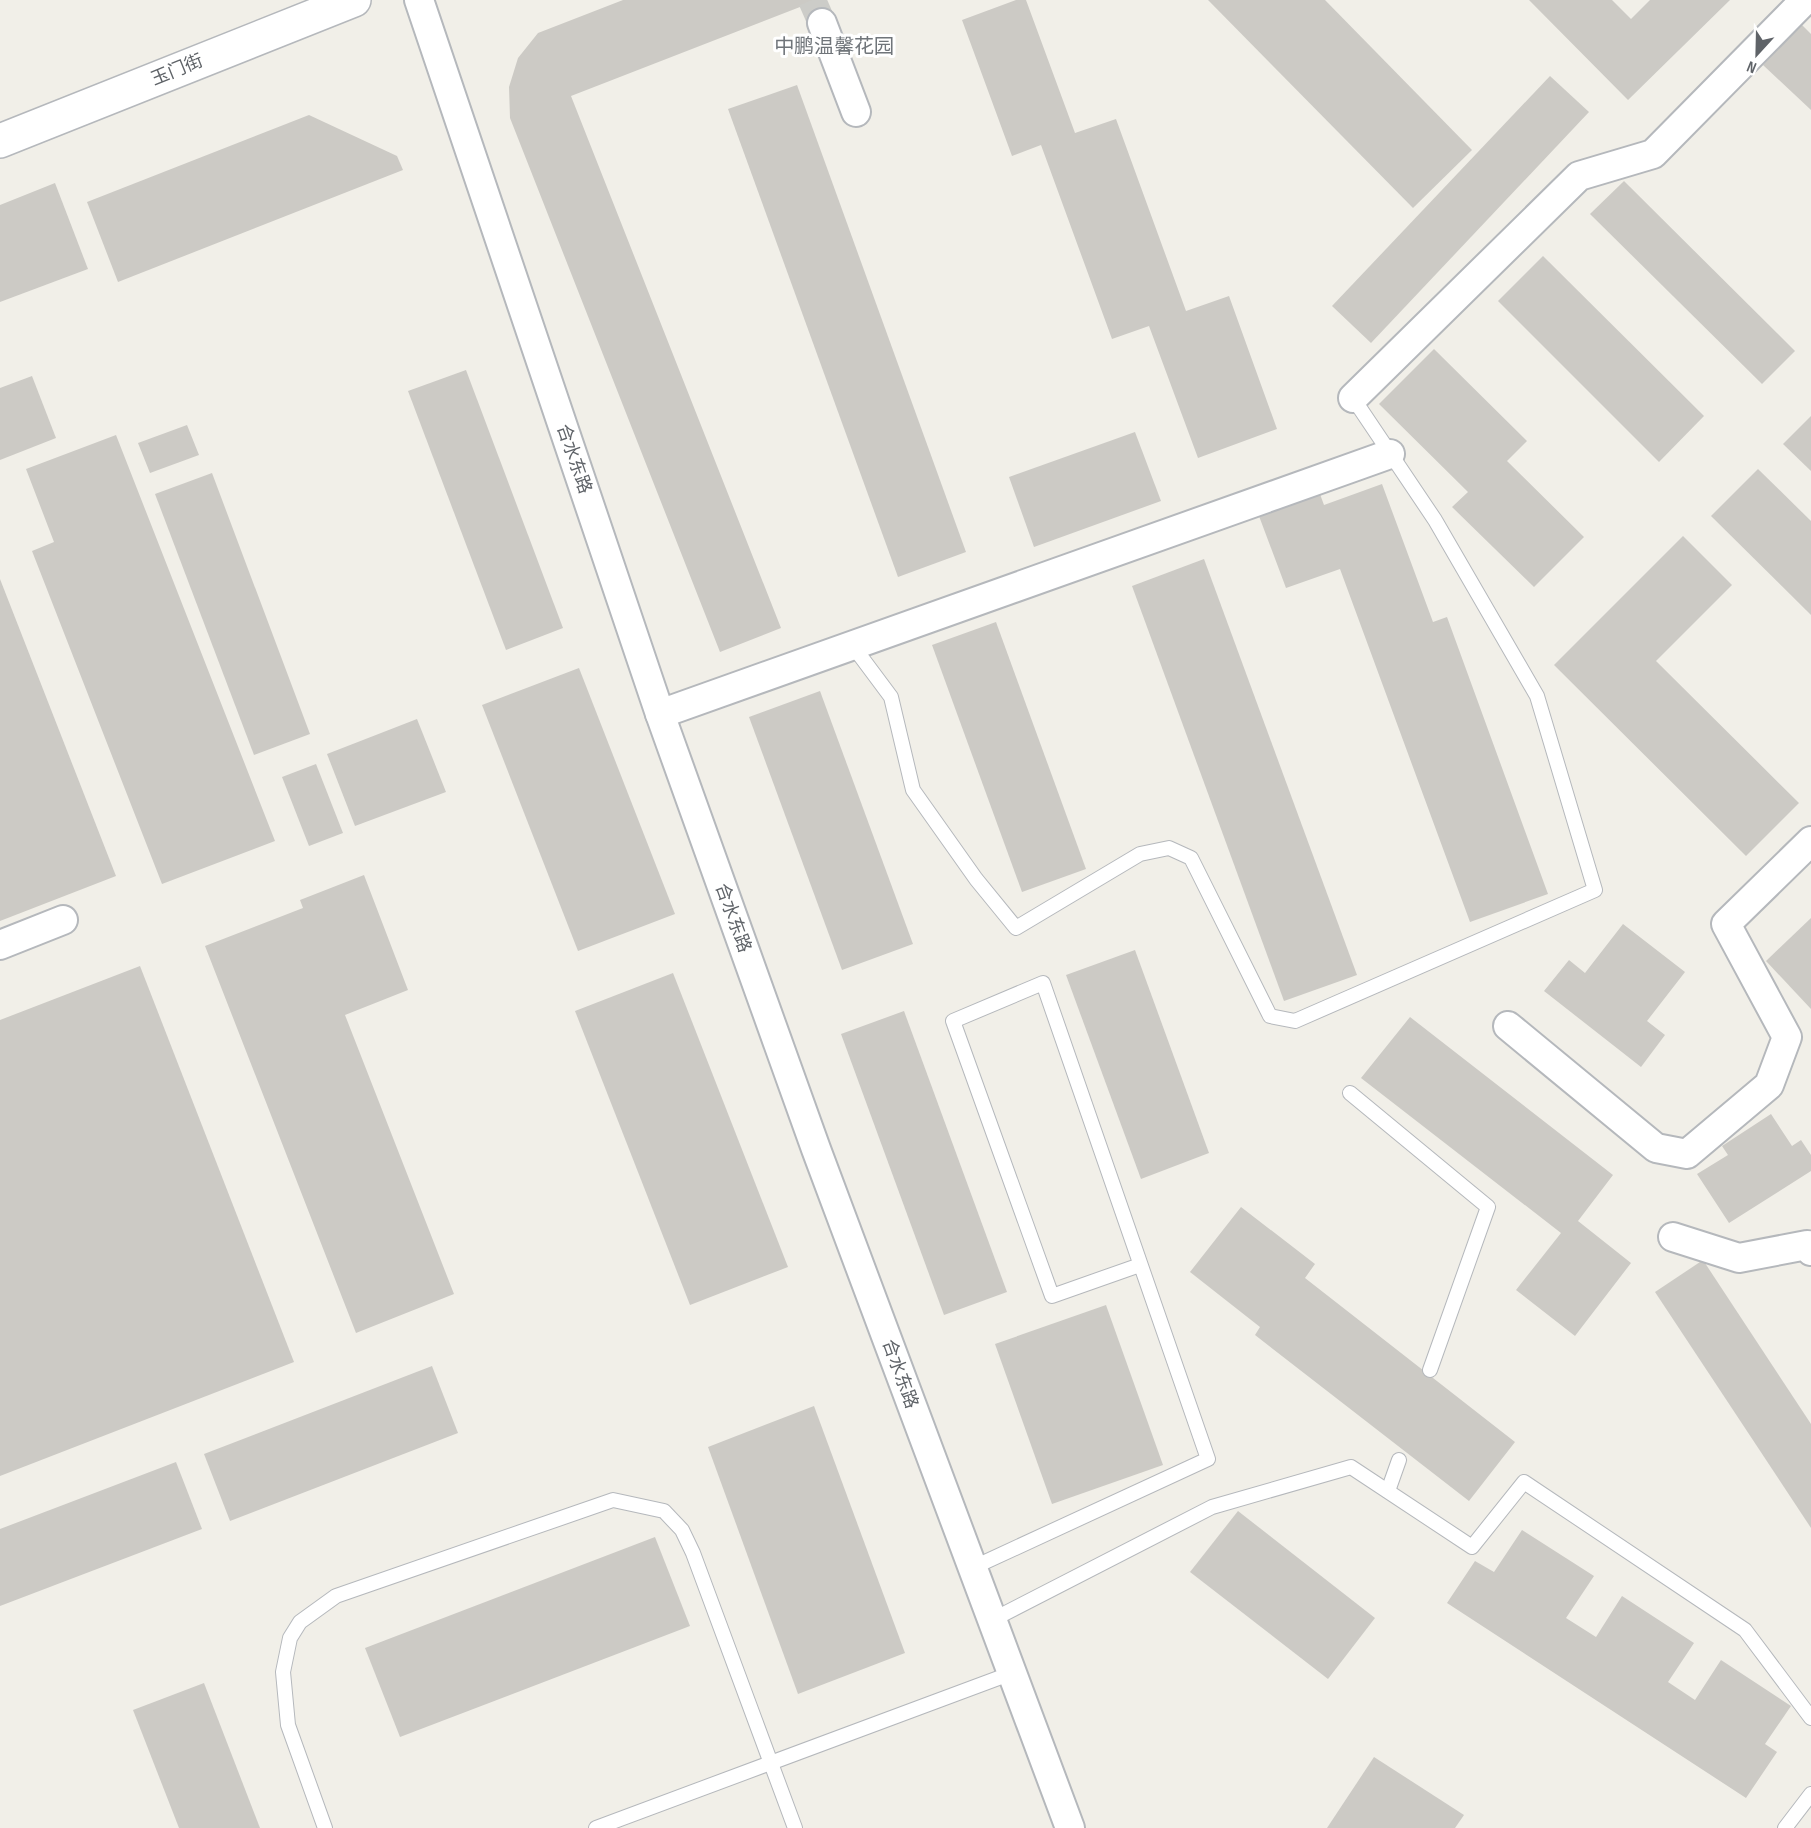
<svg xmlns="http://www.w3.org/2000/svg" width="1811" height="1828" font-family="'Sofia Sans Condensed','Noto Sans SC',sans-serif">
	<rect width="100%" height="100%" fill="#f1efe8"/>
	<g fill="#cccac5">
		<path d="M623,0H818L571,96L781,628L720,652L510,118L509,87L518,58L538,33Z"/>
		<path d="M1016,0H1026L1075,133L1116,119L1186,311L1229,296L1277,429L1198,458L1149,326L1112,339L1041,145L1012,156L962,20Z"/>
		<path d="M1208,0H1325L1472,150L1413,208Z"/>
		<path d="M1529,0H1612L1631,19L1650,0H1730L1628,100Z"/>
		<path d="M1801,24L1811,34V110L1763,65Z"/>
		<path d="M1550,76L1589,112L1371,343L1332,306Z"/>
		<path d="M797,85L966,552L898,577L728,109Z"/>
		<path d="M309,115L397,156L403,170L118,282L87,202Z"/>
		<path d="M1624,181L1795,351L1762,384L1590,214Z"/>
		<path d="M55,183L88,269L0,302V205Z"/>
		<path d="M1543,256L1704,416L1659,462L1498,301Z"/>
		<path d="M1434,349L1527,441L1507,461L1584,537L1534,587L1452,507L1468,492L1379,404Z"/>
		<path d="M466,370L563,628L506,650L408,391Z"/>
		<path d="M32,376L56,438L0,460V388Z"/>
		<path d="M1811,416V471L1783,444Z"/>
		<path d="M187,425L199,455L150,473L138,443Z"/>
		<path d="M1135,432L1161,501L1034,547L1009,477Z"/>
		<path d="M116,435L275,841L162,884L32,551L54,542L26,469Z"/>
		<path d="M1758,469L1811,521V615L1711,516Z"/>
		<path d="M212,473L310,734L254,755L155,494Z"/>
		<path d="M1382,484L1433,622L1447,617L1548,894L1470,922L1340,569L1286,588L1256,508L1317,486L1324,505Z"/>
		<path d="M1683,536L1732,585L1656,661L1799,803L1746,856L1554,665Z"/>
		<path d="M1204,559L1357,975L1284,1001L1132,586Z"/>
		<path d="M0,579L116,876L0,921Z"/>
		<path d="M996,622L1086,869L1022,892L932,645Z"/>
		<path d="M579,668L675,914L578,951L482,705Z"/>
		<path d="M820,691L913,944L842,970L749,717Z"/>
		<path d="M417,719L446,792L355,826L327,754Z"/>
		<path d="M316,764L343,833L309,846L282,777Z"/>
		<path d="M364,875L408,990L345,1015L454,1294L356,1333L205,946L303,908L300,900Z"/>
		<path d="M1811,918V1009L1766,961Z"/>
		<path d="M1623,924L1685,972L1647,1021L1665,1035L1641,1067L1544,991L1569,960L1585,973Z"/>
		<path d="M1135,950L1209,1153L1141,1179L1066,975Z"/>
		<path d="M140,966L294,1362L0,1476V1020Z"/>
		<path d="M673,973L788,1267L690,1305L575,1011Z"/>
		<path d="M904,1011L1007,1292L944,1315L841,1034Z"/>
		<path d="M1410,1017L1613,1175L1578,1221L1631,1263L1575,1336L1516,1290L1561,1233L1361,1078Z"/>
		<path d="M1771,1114L1792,1146L1801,1140L1811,1155V1171L1729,1223L1697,1174L1728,1155L1722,1146Z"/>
		<path d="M1241,1207L1315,1264L1305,1278L1515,1442L1469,1501L1255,1335L1260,1327L1190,1272Z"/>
		<path d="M1703,1260L1811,1424V1528L1655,1292Z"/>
		<path d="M1106,1305L1163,1465L1052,1504L995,1344Z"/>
		<path d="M432,1366L458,1433L230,1521L204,1454Z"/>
		<path d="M814,1406L905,1653L798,1694L708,1447Z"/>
		<path d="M176,1462L202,1529L0,1606V1529Z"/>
		<path d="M1238,1511L1375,1618L1328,1679L1190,1572Z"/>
		<path d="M1522,1530L1594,1576L1566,1618L1596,1637L1622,1596L1694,1643L1668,1682L1695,1700L1721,1660L1791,1706L1765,1744L1777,1752L1746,1798L1447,1603L1475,1561L1494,1572Z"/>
		<path d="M655,1537L690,1626L400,1737L365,1648Z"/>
		<path d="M204,1683L260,1828H179L133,1710Z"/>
		<path d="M1374,1757L1464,1815L1455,1828H1327Z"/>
	</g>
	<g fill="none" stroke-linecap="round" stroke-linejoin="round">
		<path stroke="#ccccc8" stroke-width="28" stroke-dasharray="28 14" stroke-linecap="butt" d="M812,0L822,23"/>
		<defs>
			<g id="service">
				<path d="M853,646L891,697L913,790L976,879L1016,928L1140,854L1169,848L1191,858L1270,1016L1295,1021L1595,890L1537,696L1435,520L1353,398"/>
				<path d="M1350,1093L1488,1207L1430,1370"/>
				<path d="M1388,1491L1399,1460"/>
				<path d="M972,1568L1208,1459L1043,983L953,1021L1052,1296L1140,1265"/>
				<path d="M992,1620L1212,1507L1351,1467L1472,1547L1524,1482L1745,1630L1811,1718"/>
				<path d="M325,1828L288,1725L283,1672L290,1638L300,1622L336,1596L613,1500L664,1511L682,1530L693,1553L795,1828"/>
				<path d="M596,1828L1012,1673"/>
				<path d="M1785,1828L1811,1794"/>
			</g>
			<g id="minor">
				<path d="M419,0L660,714L816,1149L1070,1828"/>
				<path d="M822,23L856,112"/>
				<path d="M1353,398L1579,176L1653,154L1805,0"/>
				<path d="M660,714L1390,454"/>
				<path d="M0,945L63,920"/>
				<path d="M1508,1026L1656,1148L1687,1154L1769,1085L1787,1037L1726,924L1811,841"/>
				<path d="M1673,1237L1739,1258L1807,1245L1811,1251"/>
			</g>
			<path id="tertiary" d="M0,141L354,0"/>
		</defs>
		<use href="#service" stroke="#b5b8bc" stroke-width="16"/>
		<use href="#minor" stroke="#b5b8bc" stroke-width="32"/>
		<use href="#tertiary" stroke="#b5b8bc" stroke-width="36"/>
		<use href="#service" stroke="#fff" stroke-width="14"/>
		<use href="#minor" stroke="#fff" stroke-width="28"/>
		<use href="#tertiary" stroke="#fff" stroke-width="33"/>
	</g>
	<g text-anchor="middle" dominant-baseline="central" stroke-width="6" stroke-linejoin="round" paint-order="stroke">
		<g font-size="18" fill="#5f6368" stroke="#fff">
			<text transform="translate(177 70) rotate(-22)">玉门街</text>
			<text transform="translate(574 459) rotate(71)">合水东路</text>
			<text transform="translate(733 918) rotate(70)">合水东路</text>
			<text transform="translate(900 1374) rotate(70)">合水东路</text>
		</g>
		<g font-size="20" fill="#70757a" stroke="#fff">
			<text x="834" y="47">中鹏温馨花园</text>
		</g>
	</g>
	<g transform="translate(1757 54) rotate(202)" stroke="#ffffff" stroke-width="4.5" paint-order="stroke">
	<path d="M0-4.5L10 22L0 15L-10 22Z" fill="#5f6368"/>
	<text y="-9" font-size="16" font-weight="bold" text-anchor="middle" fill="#5f6368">N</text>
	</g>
</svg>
